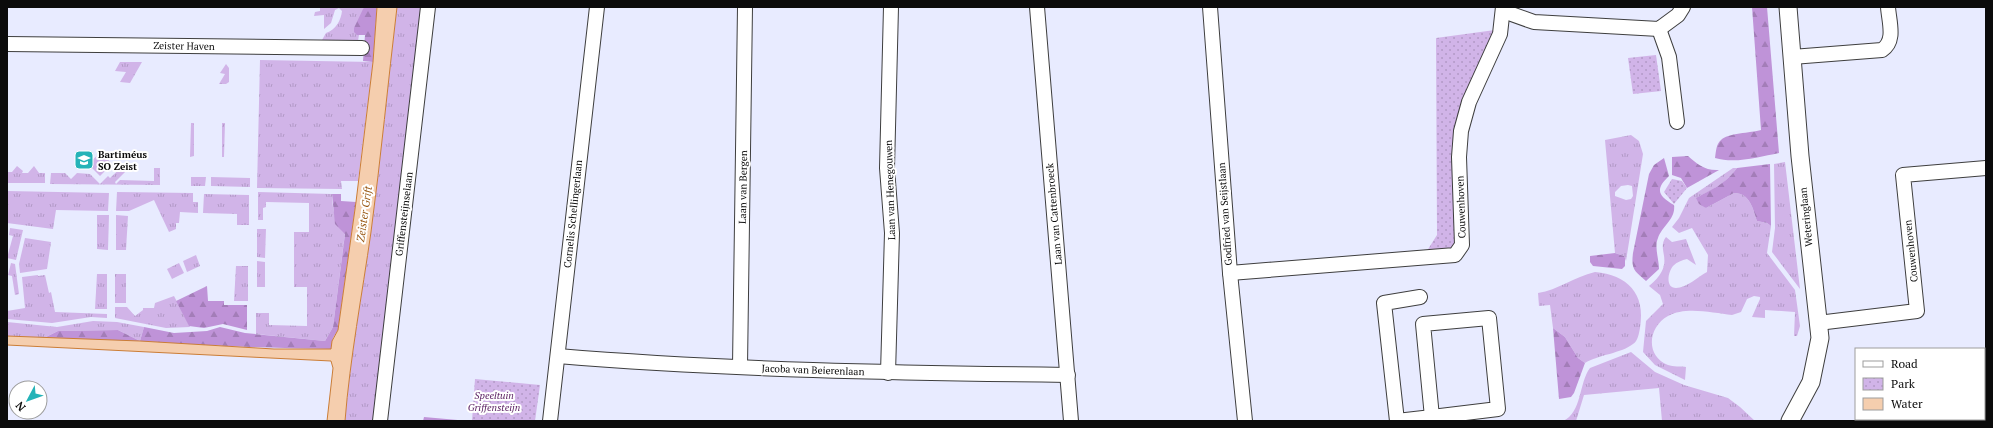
<svg xmlns="http://www.w3.org/2000/svg" width="1993" height="428" font-family="'PT Serif',serif">
	<defs>
		<pattern id="grass-tufts" width="24" height="20" patternUnits="userSpaceOnUse"><rect width="24" height="20" fill="#d1b4e8"/><path d="M3 7l-1-3M5 7V3M7 7l1-3M15 17l-1-3M17 17v-4M19 17l1-3" fill="none" stroke="#b299c6"/></pattern>
		<pattern id="forest-firs" width="22" height="20" patternUnits="userSpaceOnUse"><rect width="22" height="20" fill="#bf93d8"/><path d="M5 1l3.5 6h-7zM16 11l3.5 6h-7z" fill="#a37db8"/></pattern>
		<pattern id="park-dots" width="8" height="8" patternUnits="userSpaceOnUse"><rect width="8" height="8" fill="#d1b4e8"/><path d="M2 2h.1M6 6h.1" fill="none" stroke="#b299c6" stroke-width="1.8" stroke-linecap="round"/></pattern>
	</defs>
	<rect width="100%" height="100%" fill="#e8ebff"/>
	<g fill="url(#grass-tufts)" fill-rule="evenodd">
		<path d="M320,7H364L357,35H359L358,41L322,40L326,33C336,30 341,20 342,11L339,8L335,10L331,23L324,29V15L314,16L315,12L320,11Z"/>
		<path d="M397,7H423L374,421H345C350,358 362,295 371,232C381,157 388,82 397,7Z"/>
		<path d="M260,60L373,62L358,181H341L342,189L257,188Z"/>
		<path d="M120,62H142L130,83L120,82L126,72L115,71Z"/>
		<path d="M226,64L229,68V82L226,84H219L225,74L220,73Z"/>
		<path d="M191,123H194V156L190,157Z"/>
		<path d="M222,123H225L224,157H222Z"/>
		<path d="M1631,135L1639,141L1643,154L1626,261L1624,256L1615,253L1605,140ZM1628,185L1632,186L1633,196L1631,199L1626,200L1615,196V192L1621,186Z"/>
		<path d="M101,152L112,164L100,176L88,164Z"/>
		<path d="M1785,162L1800,289L1772,252L1775,228L1774,164Z"/>
		<path d="M124,165L128,169L115,182L116,184L120,180L154,181V168H160V185L50,184L51,173H65L71,179L77,173L90,174L100,184L108,176L110,178Z"/>
		<path d="M17,166L23,171L22,173H28L34,166L39,173H45V183H7V172H12Z"/>
		<path d="M1733,168H1737C1726,183 1714,189 1698,197L1706,208L1734,193C1750,193 1753,209 1757,221L1767,223L1771,226L1767,253L1795,290L1800,326L1797,336H1794L1795,312L1765,310V318L1752,317L1760,299V297L1754,296L1747,299L1741,312L1732,315C1713,313 1686,306 1668,316C1648,327 1645,356 1668,365C1673,367 1681,366 1686,367L1685,380L1655,365L1643,352L1646,321L1663,304L1660,295L1649,286C1678,262 1655,251 1666,237L1672,242L1686,239L1696,265L1687,259C1682,260 1677,262 1673,266C1668,272 1665,288 1676,288C1686,288 1698,277 1707,272L1708,255L1692,228L1679,233L1672,227L1679,218L1689,198Z"/>
		<path d="M191,177H206L205,186H191Z"/>
		<path d="M211,177L250,178V187L211,186Z"/>
		<path d="M7,191L109,193L108,211L56,210L53,229L7,223Z"/>
		<path d="M117,192L193,193V202H198V213L180,212L179,223H176V229L169,232L154,200L129,211H116Z"/>
		<path d="M258,192L332,194C332,206 335,226 345,233L333,327L325,341L256,334V313H269V325L307,326V287H294V232H309V203L266,202V207L263,208V220H258Z"/>
		<path d="M204,194L249,195V225H237V214L203,213Z"/>
		<path d="M97,215H109L108,250L97,249Z"/>
		<path d="M116,215L128,216L126,250H116Z"/>
		<path d="M10,228L23,230L16,260L7,258L13,236L9,235Z"/>
		<path d="M257,229H266L265,258L257,257Z"/>
		<path d="M25,238L51,242L47,269L20,273L19,264Z"/>
		<path d="M196,255L200,266L187,272L183,261Z"/>
		<path d="M257,261L265,262V287H257Z"/>
		<path d="M11,263L15,264L19,294L15,295L12,276L8,275Z"/>
		<path d="M179,263L184,273L172,279L167,269Z"/>
		<path d="M236,266H248V301H234Z"/>
		<path d="M1595,272C1627,275 1646,293 1640,328C1639,333 1638,341 1633,344C1622,353 1598,355 1585,363L1578,358L1565,337L1553,328L1550,305L1539,306L1538,293C1558,290 1574,277 1595,272Z"/>
		<path d="M97,274H107V309H95Z"/>
		<rect x="115" y="274" width="11" height="29"/>
		<path d="M38,275V276L45,275L49,293L51,292L55,312L107,314V318L91,317L52,323L7,319V311L25,308L22,277Z"/>
		<path d="M174,296L190,327L166,328L115,318V307H127L135,316L143,310V308H154L155,303Z"/>
		<path d="M93,321L117,322L144,327L140,341L118,330L58,331L44,338L7,336V322L57,327Z"/>
		<path d="M1631,352L1655,372L1684,385L1728,398L1740,407L1755,421H1662L1659,388L1584,395L1576,421H1563C1582,413 1579,382 1590,368Z"/>
	</g>
	<g fill="url(#forest-firs)">
		<path d="M364,7H377L373,62L363,61L365,35H357L354,32V28Z"/>
		<path d="M1752,7H1767L1779,153C1759,157 1735,164 1715,158C1716,152 1716,144 1721,140C1727,133 1751,133 1761,130Z"/>
		<path d="M1688,156C1697,164 1705,171 1719,170L1687,188L1681,178L1672,175V157Z"/>
		<path d="M1664,158L1669,176C1654,190 1659,196 1674,205C1676,219 1662,226 1658,238C1654,247 1659,259 1659,269L1646,281C1634,271 1631,269 1633,253L1649,174L1654,165Z"/>
		<path d="M1770,164L1771,226L1767,223L1757,221C1753,209 1750,193 1734,193L1706,208L1699,204L1696,198C1714,188 1724,185 1737,168Z"/>
		<path d="M332,194H341V201L356,202L338,330L333,338L331,349C237,348 140,341 44,338L58,331L118,330L140,341L144,327L174,333L207,331L220,327L245,333L325,341L333,327L345,234L335,224Z"/>
		<path d="M1615,253L1624,256L1625,258V266L1622,269L1593,266L1590,262V256Z"/>
		<path d="M207,286L208,301H224V305H247V330L223,324L204,328L189,326L176,301Z"/>
		<path d="M1553,328L1565,337L1578,358L1585,363L1574,393L1571,397L1559,399Z"/>
		<path d="M424,417L469,421H423Z"/>
	</g>
	<g fill="url(#park-dots)">
		<path d="M1495,30L1470,84L1456,247L1448,253L1425,254L1437,235L1436,38Z"/>
		<path d="M1656,55L1661,91L1633,94L1628,58Z"/>
		<path d="M1672,179L1682,181L1687,188L1674,204L1664,192Z"/>
		<path d="M475,379L540,385L535,421H472Z"/>
	</g>
	<path fill="#f5ceae" stroke="#cb7d36" d="M377,7H397C388,82 381,157 371,232C362,295 350,358 345,421H327L333,368L331,361L7,345V336L140,341L274,349H331L332,341L338,330L356,202L373,62Z"/>
	<g fill="none" stroke-linecap="round" stroke-linejoin="round">
		<defs>
			<g id="minor">
				<path d="M1037,7L1071,421"/>
				<path d="M1210,7L1230,273L1245,421"/>
				<path d="M1503,11L1534,22L1659,29L1678,15L1683,7"/>
				<path d="M1659,29L1669,57L1677,122"/>
				<path d="M7,44L362,48"/>
				<path d="M1792,57L1882,50C1896,41 1889,22 1888,7"/>
				<path d="M1230,273L1455,255L1462,245L1459,157L1461,131L1469,102L1500,34L1503,7"/>
				<path d="M1420,297L1384,303L1397,421L1432,417"/>
				<path d="M1489,318L1498,409L1432,417L1423,324Z"/>
				<path d="M1818,323L1917,311L1903,175L1986,168"/>
				<path d="M558,356C728,370 898,373 1068,375"/>
				<path d="M740,366L745,7"/>
				<path d="M888,373L892,233L887,168L891,7"/>
				<path d="M380,421L428,7"/>
				<path d="M550,421L597,7"/>
			</g>
			<path id="tertiary" d="M1788,7L1800,156L1820,338L1811,382L1790,421"/>
		</defs>
		<use href="#minor" stroke="#3e3e3e" stroke-width="16"/>
		<use href="#tertiary" stroke="#3e3e3e" stroke-width="19"/>
		<use href="#minor" stroke="#fff" stroke-width="14"/>
		<use href="#tertiary" stroke="#fff" stroke-width="17"/>
	</g>
	<defs>
		<symbol id="school-square" viewBox="-11 -11 22 22"><rect x="-9" y="-9" width="18" height="18" rx="4" fill="#25b3b8" stroke="#fff"/><path d="M0-5L7-2L0 1L-7-2ZM-4 1L0 2.5L4 1V4Q0 6-4 4Z" fill="#fff"/></symbol>
	</defs>
	<g fill-rule="evenodd">
		<use href="#school-square" x="73" y="149" width="22" height="22"/>
	</g>
	<g text-anchor="middle" dominant-baseline="central" stroke-width="4" stroke-linejoin="round" paint-order="stroke">
		<g font-size="10" fill="#0b0b0b" stroke="#fff">
			<text transform="translate(184 46) rotate(1)">Zeister Haven</text>
			<text transform="translate(743 187) rotate(-89)">Laan van Bergen</text>
			<text transform="translate(890 190) rotate(-92)">Laan van Henegouwen</text>
			<text transform="translate(1461 207) rotate(-92)">Couwenhoven</text>
			<text transform="translate(404 214) rotate(-83)">Griffensteijnselaan</text>
			<text transform="translate(573 214) rotate(-84)">Cornelis Schellingerlaan</text>
			<text transform="translate(1054 214) rotate(-95)">Laan van Cattenbroeck</text>
			<text transform="translate(1225 214) rotate(-94)">Godfried van Seijstlaan</text>
			<text transform="translate(1806 217) rotate(-96)">Weteringlaan</text>
			<text transform="translate(1911 251) rotate(-96)">Couwenhoven</text>
			<text transform="translate(813 370) rotate(2)">Jacoba van Beierenlaan</text>
		</g>
		<g font-size="10" font-weight="bold" fill="#0b0b0b" stroke="#fff" text-anchor="start">
			<text x="98" y="154">Bartiméus<tspan x="98" dy="12">SO Zeist</tspan></text>
		</g>
		<g font-size="10" font-style="italic" fill="#581d60" stroke="#fff">
			<text x="494" y="395">Speeltuin<tspan x="494" dy="12">Griffensteijn</tspan></text>
		</g>
		<g font-size="11" font-style="italic" fill="#9a5a17" stroke="#fff">
			<text transform="translate(364 214) rotate(-82)">Zeister Grift</text>
		</g>
	</g>
	<rect width="1993" height="428" fill="none" stroke="#0b0b0b" stroke-width="16"/>
	<rect x="1855" y="348" width="130" height="72" fill="#ffffff" stroke="#9d9d9d"/>
	<rect x="1863" y="361" width="20" height="6" fill="#ffffff" stroke="#9d9d9d"/>
	<text x="1891" y="368" font-size="12" fill="#0b0b0b">Road</text>
	<rect x="1863" y="378" width="20" height="12" fill="url(#park-dots)" stroke="#9d9d9d"/>
	<text x="1891" y="388" font-size="12" fill="#0b0b0b">Park</text>
	<rect x="1863" y="398" width="20" height="12" fill="#f5ceae" stroke="#9d9d9d"/>
	<text x="1891" y="408" font-size="12" fill="#0b0b0b">Water</text>
	<g transform="translate(28 400) rotate(229)"><circle r="19" fill="#ffffff" stroke="#9d9d9d"/>
	<path d="M0-3L7 15L0 10L-7 15Z" fill="#25b3b8"/>
	<text y="-6" font-size="11" font-weight="bold" text-anchor="middle" fill="#0b0b0b">N</text>
	</g>
</svg>
